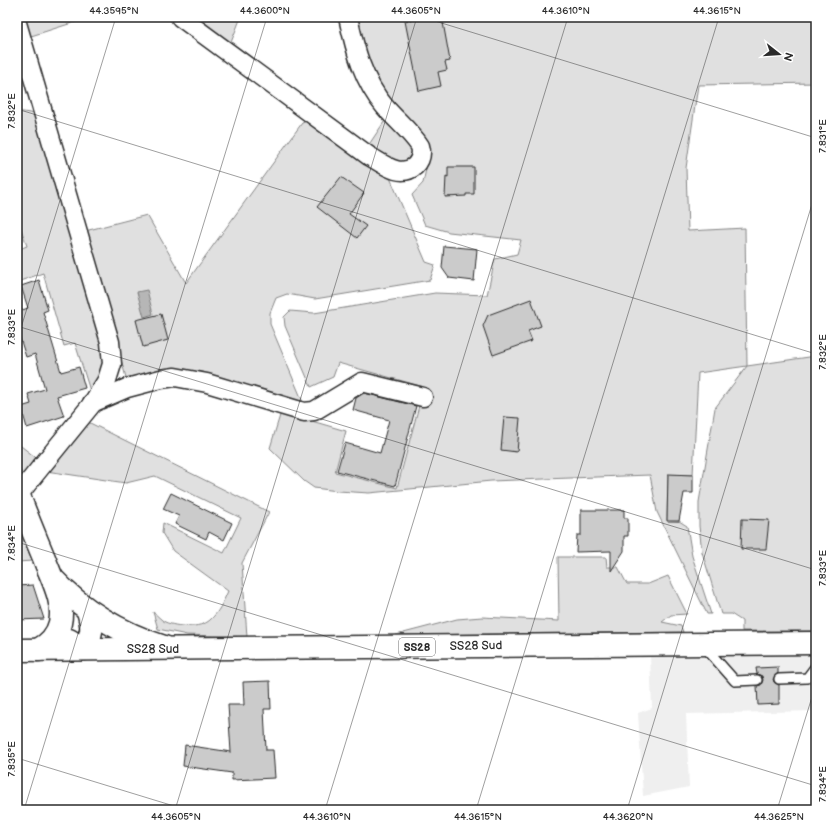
<svg xmlns="http://www.w3.org/2000/svg" width="833" height="827" font-family="'Balsamiq Sans',sans-serif">
	<rect width="100%" height="100%" fill="#fff"/>
	<filter id="ink" filterUnits="userSpaceOnUse"><feTurbulence type="fractalNoise" baseFrequency=".025" numOctaves="2"/><feDisplacementMap in="SourceGraphic" scale="8" xChannelSelector="R" yChannelSelector="G"/><feConvolveMatrix kernelMatrix="1 2 1 2 8 2 1 2 1" color-interpolation-filters="sRGB"/></filter>
	<g filter="url(#ink)">
		<path fill="#efefef" d="M650,654H816V711L686,714L689,787L643,796L638,713L652,708Z"/>
		<g fill="#e0e0e0" stroke="#868686">
			<path d="M22,17H91L28,37Z"/>
			<path d="M192,17H241L230,45Z"/>
			<path d="M356,17H816V83L698,85L686,168L688,231L745,228L747,366L816,356V631H742V621L731,614H721L702,552L699,526V502L715,408L747,366L698,373L693,475H668L667,520L679,521L687,526L692,556L711,614H707L657,512L650,475L491,481L369,493L338,491L314,488L304,481L270,448L281,412L346,431L335,472L397,488L424,387L338,363L333,377L311,387L285,326L284,317L290,311L314,313L435,293L487,295L495,259L517,254L521,240L449,232L425,225L412,195L423,183L429,155L380,87L367,62Z"/>
			<path d="M17,111L36,114L102,336L104,365L91,394L75,343L64,346L43,273L17,282V250L27,246L17,217Z"/>
			<path d="M386,119L407,141L414,151L410,162L399,164L368,146Z"/>
			<path d="M310,120L388,173L426,262L435,265L430,280L315,299L287,294L276,298L270,313V324L305,407L187,372L127,381L85,231L147,215L186,283L302,123Z"/>
			<path d="M86,421L269,512L242,563L247,637L187,635L158,629L153,612C157,615 161,620 165,622C177,627 200,629 210,620C219,612 223,602 228,591L173,551L162,533L163,523L224,553L241,518L155,476L126,483L46,471Z"/>
			<path d="M17,443L39,460L24,480L17,461Z"/>
			<path d="M17,518L33,561L17,562Z"/>
			<path d="M558,557H606L607,567H618L627,584H648L668,576L687,614L671,615L662,622L681,626L683,632L396,635L457,619L482,617L559,621Z"/>
		</g>
		<path fill="#b6b6b6" stroke="#7e7e7e" d="M147,290L153,314L144,317L137,292Z"/>
		<g fill="#cbcbcb" stroke="#2b2b2b">
			<path d="M424,17H442L450,61L445,62L447,70L438,72L441,86L419,91L405,21Z"/>
			<path d="M448,167H474V194H466V196L445,197L446,176L448,177Z"/>
			<path d="M341,177L364,193L349,214L366,226L357,238L317,207Z"/>
			<path d="M444,246L477,249L474,281L449,278L442,268Z"/>
			<path d="M39,280L48,310L43,312L61,372L79,367L85,388L57,396L64,416L27,428L21,407L31,404L28,394L45,389L35,354L26,357L17,329V312L28,308L21,286Z"/>
			<path d="M531,299L541,326L528,331L532,341L493,355L483,326L488,315Z"/>
			<path d="M161,314L168,340L143,347L136,320Z"/>
			<path d="M364,393L416,406L395,486L337,471L345,443L380,453L389,420L353,410L356,398Z"/>
			<path d="M504,417L520,418L517,452L501,450Z"/>
			<path d="M668,474L693,475V493H684L679,521H667Z"/>
			<path d="M171,493L232,523L224,540L209,532L206,539L175,524L179,516L163,509Z"/>
			<path d="M581,510H624V518H628V536H624V551L611,571V551L576,552L577,535H581Z"/>
			<path d="M742,519L769,520L766,549H741Z"/>
			<path d="M33,585L44,619L17,620V586Z"/>
			<path d="M778,667V673L773,679L774,682L779,685V704L758,705L757,686L761,685L763,680L762,676L757,674L756,668Z"/>
			<path d="M270,681L271,709H264L266,750H273L275,778L232,780V773L183,766L185,745L231,752L228,705H244L243,682Z"/>
		</g>
		<g fill="none" stroke-linecap="round" stroke-linejoin="round">
			<defs>
				<g id="lane">
					<path d="M704,646L735,681L757,680"/>
					<path d="M779,679L807,678L816,666"/>
				</g>
				<g id="street">
					<path d="M180,17L369,156C382,163 400,179 415,166C421,160 422,153 420,146C410,131 396,120 385,107C363,81 355,50 348,17"/>
					<path d="M17,23L110,342L112,364L107,380L92,404L19,494"/>
					<path d="M92,403L127,388L161,379L175,377L207,383L304,412L314,411L362,382L423,397"/>
				</g>
				<g id="secondary">
					<path d="M17,490C25,513 35,536 44,558C51,578 65,601 60,623C57,636 49,644 38,650"/>
					<path d="M53,579C84,612 121,633 164,647"/>
					<path d="M69,640L83,649C93,634 93,628 88,611"/>
				</g>
				<path id="primary" d="M17,650L816,643"/>
			</defs>
			<use href="#lane" stroke="#2b2b2b" stroke-width="12"/>
			<use href="#street" stroke="#2b2b2b" stroke-width="21"/>
			<use href="#secondary" stroke="#2b2b2b" stroke-width="25"/>
			<use href="#primary" stroke="#2b2b2b" stroke-width="25"/>
			<use href="#lane" stroke="#fff" stroke-width="9"/>
			<use href="#street" stroke="#fff" stroke-width="18"/>
			<use href="#secondary" stroke="#fff" stroke-width="22"/>
			<use href="#primary" stroke="#fff" stroke-width="22"/>
		</g>
	</g>
	<path fill="none" stroke="#2b2b2b" stroke-width="1" stroke-opacity="0.45" d="M422,17L816,138M17,109L816,354M17,326L816,570M17,341L116,17M17,542L816,786M17,758L187,810M24,810L267,17M175,810L417,17M325,810L568,17M476,810L719,17M627,810L816,191M777,810L816,684"/>
	<g text-anchor="middle" dominant-baseline="central" stroke-width="4" stroke-linejoin="round" paint-order="stroke">
		<rect fill="#fff" stroke="#6b6b6b" stroke-width="1" x="399" y="638" width="36" height="18" rx="3"/>
		<g font-size="11" font-weight="bold" fill="#2b2b2b">
			<text x="417" y="647">SS28</text>
		</g>
		<g font-size="12" fill="#2b2b2b" stroke="#fff">
			<text transform="translate(476 646) rotate(-1)">SS28 Sud</text>
			<text x="153" y="649">SS28 Sud</text>
		</g>
	</g>
	<rect width="833" height="827" fill="none" stroke="#fff" stroke-width="44"/>
	<g transform="translate(779 54) rotate(107)" stroke="#ffffff" stroke-width="3" paint-order="stroke">
	<path d="M0-3L7 15L0 10L-7 15Z" fill="#2b2b2b"/>
	<text y="-6" font-size="11" font-weight="bold" text-anchor="middle" fill="#2b2b2b">N</text>
	</g>
	<rect x="22" y="22" width="789" height="783" fill="none" stroke="#2b2b2b" stroke-width="1.5"/>
	<g font-size="10" text-anchor="middle" fill="#2b2b2b">
		<text x="114" y="14">44.3595°N</text>
		<text x="265" y="14">44.3600°N</text>
		<text x="416" y="14">44.3605°N</text>
		<text x="566" y="14">44.3610°N</text>
		<text x="717" y="14">44.3615°N</text>
		<text transform="translate(11 111) rotate(-90)" y="4">7.832°E</text>
		<text transform="translate(822 136) rotate(-90)" y="4">7.831°E</text>
		<text transform="translate(11 327) rotate(-90)" y="4">7.833°E</text>
		<text transform="translate(822 352) rotate(-90)" y="4">7.832°E</text>
		<text transform="translate(11 543) rotate(-90)" y="4">7.834°E</text>
		<text transform="translate(822 568) rotate(-90)" y="4">7.833°E</text>
		<text transform="translate(11 759) rotate(-90)" y="4">7.835°E</text>
		<text transform="translate(822 784) rotate(-90)" y="4">7.834°E</text>
		<text x="176" y="820">44.3605°N</text>
		<text x="327" y="820">44.3610°N</text>
		<text x="478" y="820">44.3615°N</text>
		<text x="628" y="820">44.3620°N</text>
		<text x="779" y="820">44.3625°N</text>
	</g>
</svg>
